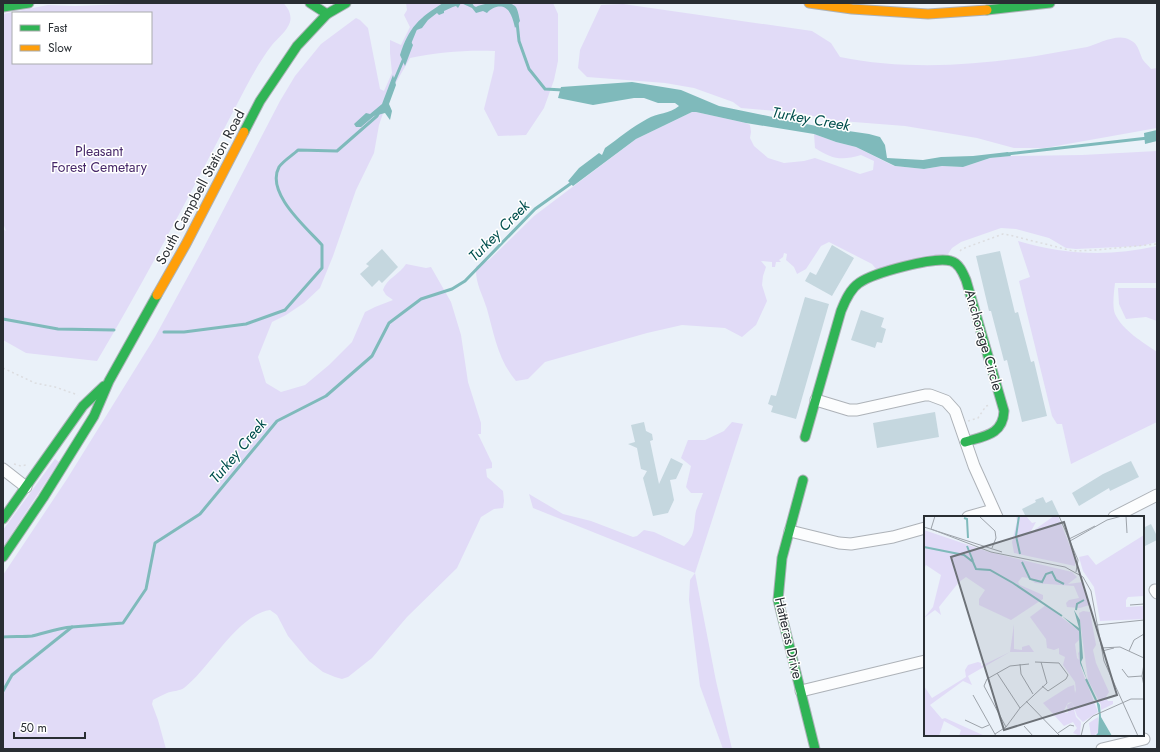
<svg xmlns="http://www.w3.org/2000/svg" width="1160" height="752" font-family="Jost,sans-serif">
	<rect width="100%" height="100%" fill="#eaf1f9"/>
	<g fill="#e1dbf7" fill-rule="evenodd">
		<path d="M153,3H283C288,7 292,15 290,22C287,31 278,38 272,45C262,58 254,72 246,87C198,179 150,271 97,361L26,353L3,340V229L6,231L3,223V14L48,5L75,6ZM13,13H151V63H13Z"/>
		<path d="M406,3H553L558,14V61L554,80L544,108L526,135L498,136L484,109L494,69L495,51C465,50 439,52 410,58L390,93L379,125L374,153L356,190L333,256L320,288L304,303L286,315L272,322L258,357L266,383L281,392L305,385L329,365L352,342L365,312L375,307L393,300L386,295L383,290C386,279 400,274 406,264L426,268L431,267L451,302L461,335L468,382L481,423V434H478L492,463V468L486,469L487,477L503,491L504,501L503,508L494,509L481,517L457,568L407,617L372,658L348,677L342,679L335,677L323,672L309,661L288,636L277,615L270,610C237,615 210,668 184,688C180,691 172,691 167,693C162,695 157,698 153,700L152,704L158,720L166,749H3V575L67,479L155,337L203,249L280,101L295,76L321,44L356,18L360,20L368,28L380,89L384,91L392,73L390,53V40L401,45L410,27L404,15L407,10Z"/>
		<path d="M623,4L812,31L831,43L840,57C904,70 971,66 1036,56C1053,53 1070,50 1087,47C1097,44 1114,35 1125,38C1139,42 1138,50 1143,60C1145,63 1149,66 1151,69L1157,68V128L1045,148H1014L977,138L905,126L828,120L798,112H787L741,108L733,102L694,88L665,83L587,77L578,68L580,50L601,5Z"/>
		<path d="M692,112H696L746,123L750,125L751,132L750,138L754,146L768,158L784,163L804,161L815,158L860,174L873,170L874,161L861,155C841,161 832,159 815,148L814,134L836,142L856,147L894,166L924,169L942,166L963,167L990,158L1011,156L1082,155L1157,151V242L1141,246L1076,249L1066,248L1049,238L1016,229L1001,228L961,242L952,248L948,254L876,269L872,264L829,242L821,246L806,269L797,274L794,267L786,260L787,254L784,253L783,257L779,260L781,262H776L775,267H772V262L761,261L766,267L763,276L762,285L767,301L756,325L742,337L725,328L682,325L647,333L545,362L528,379L516,381C498,360 494,334 487,309C482,293 475,283 476,266L489,260L534,216L636,139Z"/>
		<path d="M1018,241C1065,255 1109,257 1157,246V283H1115C1114,292 1112,306 1115,314C1123,331 1143,342 1157,352V422L1071,464L1062,424H1057L1052,416L1019,281L1030,277Z"/>
		<path d="M1118,288H1157V321L1146,317L1126,319L1119,304Z"/>
		<path d="M732,422L743,424L695,573L716,681L732,749H723L700,686L689,600L690,580L695,573L533,508L529,494L563,514L591,521L633,537L637,536L644,530L654,532L684,546C697,534 693,525 696,511C698,505 701,499 703,493H691L686,487L691,466L681,458L688,440H705L724,431Z"/>
		<path d="M55,459L59,462L3,547V530Z"/>
	</g>
	<g fill="#7fbabb">
		<path d="M443,3H472L474,6L476,7C483,3 509,0 515,6C518,9 519,17 520,21L515,28C514,24 513,19 511,15C506,3 494,5 487,13L483,11L476,13L472,8L461,3L458,8L456,6C451,7 449,9 444,11V13L439,15L437,13L428,20L422,28L414,31L410,40L413,45L405,66L400,55C409,27 419,18 443,3Z"/>
		<path d="M393,75L396,85L389,104L392,111L390,120L385,113L374,116L361,127H356L354,124L366,113L370,114L382,104Z"/>
		<path d="M632,82L681,90L719,106L821,127L869,134L880,137L885,145L887,158L923,160L941,157L973,156L1008,152L1011,156L990,158L963,167L942,166L924,169L895,166L856,147L836,142L814,134L746,123L696,112H692L636,139L573,186L568,181L579,168L599,153L602,155L605,148C619,138 632,127 647,119C657,113 670,114 679,106L675,103H658L644,98H634L593,105L558,98L561,87Z"/>
		<path d="M1157,130V141L1145,144L1144,133Z"/>
	</g>
	<g fill="none" stroke-linecap="round" stroke-linejoin="round">
		<g stroke="#7fbabb" stroke-width="3">
			<path d="M517,22L519,41L529,69L545,89L563,90"/>
			<path d="M409,45L416,28"/>
			<path d="M393,84L404,58"/>
			<path d="M1007,154L1148,138"/>
			<path d="M3,319L58,329L114,330"/>
			<path d="M164,332H184L246,324L285,310L322,268V245C307,228 265,193 279,167C283,161 293,155 298,150L337,151L377,116L379,112"/>
			<path d="M3,637C12,636 22,637 32,636C45,633 58,628 72,627"/>
			<path d="M3,691L12,675L72,627L123,623L146,589L155,543L200,514L277,421L326,396L372,356L389,323L421,299L452,289L465,281L535,209L573,182"/>
		</g>
	</g>
	<g fill="#c5d7df">
		<path d="M832,245L854,258L832,296L805,281L810,272L816,275Z"/>
		<path d="M382,249L398,267L382,283L379,280L372,287L360,274L369,266L366,264Z"/>
		<path d="M1000,251L1015,313L1018,312L1031,362L1034,361L1047,416L1022,422L1007,360L1004,361L991,311H989L976,256Z"/>
		<path d="M805,297L829,304L796,419L771,412L773,406L768,404L771,395L776,396Z"/>
		<path d="M861,310L884,318L881,327L886,329L882,343L877,342L875,348L851,340Z"/>
		<path d="M935,412L939,437L877,448L873,423Z"/>
		<path d="M644,422L646,431L652,434L653,440L650,441L659,484L671,458L683,464L676,479L670,480L674,500L668,513L653,516L643,478L647,471L641,469L637,448L628,444L635,442L631,425Z"/>
		<path d="M1131,461L1139,477L1110,491L1109,488L1079,506L1072,493L1103,474Z"/>
		<path d="M1043,497L1046,503L1052,500L1060,517H1026L1022,509L1036,502L1035,500Z"/>
		<path d="M1151,524L1157,536V540L1143,547V528Z"/>
	</g>
	<g fill="none" stroke-linecap="round" stroke-linejoin="round">
		<defs>
			<g id="street">
				<path d="M816,400L849,410H857L925,395H930L946,401L955,411L974,466L997,517"/>
				<path d="M3,469L26,487"/>
				<path d="M968,517L993,510"/>
				<path d="M1114,517L1157,495"/>
				<path d="M790,531L839,543L851,544L893,537L925,528"/>
				<path d="M1155,590L1157,593"/>
				<path d="M801,691L925,661"/>
				<path d="M1102,749L1144,739"/>
			</g>
			<g id="fast">
				<path d="M310,3L327,14"/>
				<path d="M3,7L29,3"/>
				<path d="M987,10L1050,3"/>
				<path d="M244,132L260,101L297,46L327,14L346,3"/>
				<path d="M805,437L841,311C845,301 850,289 859,283C873,273 935,256 951,261C959,263 963,273 966,280L1004,411C1003,435 984,436 965,442"/>
				<path d="M803,480L782,558L778,600L815,749"/>
				<path d="M3,519L83,406L104,386"/>
				<path d="M3,557L43,498L94,416L109,381L157,295"/>
			</g>
			<g id="slow">
				<path d="M809,3L852,9L928,14L987,10"/>
				<path d="M157,295L186,244L244,132"/>
			</g>
		</defs>
		<use href="#street" stroke="#adb2b8" stroke-width="13"/>
		<use href="#fast" stroke="#adb2b8" stroke-width="11"/>
		<use href="#slow" stroke="#adb2b8" stroke-width="11"/>
		<g stroke="#dcdde0" stroke-width="1.5" stroke-dasharray="2 3" stroke-linecap="butt">
			<path d="M960,251L962,249L1003,234L1009,235L1073,251L1096,250L1157,244"/>
			<path d="M3,368L35,383L55,387L78,395"/>
			<path d="M968,421L978,418L986,406L990,405"/>
			<path d="M14,464L21,466L26,465"/>
		</g>
		<use href="#street" stroke="#fcfdfe" stroke-width="11"/>
		<use href="#fast" stroke="#30b455" stroke-width="9"/>
		<use href="#slow" stroke="#ff9f0a" stroke-width="9"/>
	</g>
	<g text-anchor="middle" dominant-baseline="central" stroke-width="3" stroke-linejoin="round" paint-order="stroke">
		<g font-size="14" fill="#472869" stroke="#fff">
			<text x="99" y="151">Pleasant<tspan x="99" dy="16">Forest Cemetary</tspan></text>
		</g>
		<g font-size="14" fill="#292e33" stroke="#fff">
			<text transform="translate(200 187) rotate(-62)">South Campbell Station Road</text>
			<text transform="translate(984 340) rotate(74)">Anchorage Circle</text>
			<text transform="translate(789 638) rotate(77)">Hatteras Drive</text>
		</g>
		<g font-size="15" font-style="italic" fill="#004f4d" stroke="#fff">
			<text transform="translate(811 119) rotate(10)">Turkey Creek</text>
			<text transform="translate(499 231) rotate(-45)">Turkey Creek</text>
			<text transform="translate(238 451) rotate(-50)">Turkey Creek</text>
		</g>
	</g>
	<g transform="translate(924 516)">
		<rect width="220" height="220" fill="#eaf1f9"/>
		<path d="M92,0H102L108,7L112,6L106,17L130,0H134L151,43V50L90,37L88,26L93,5ZM0,14L65,36L148,56L153,61L144,68L159,66L165,89L156,92L143,91L142,87L145,84L155,82L150,70L111,67L104,62L98,61L94,66L96,69L119,79V83L87,104L55,89V83L61,74L42,61L35,66L15,91L17,99L11,94L0,102L9,91L17,59L2,49L0,53ZM220,19V80L204,81L202,84V91L219,90L220,103L176,105L170,71L159,55L155,41L164,39L172,49ZM122,89L155,115V124L151,128L153,142L155,144L154,137L157,134V152L174,196L159,206L153,200L148,186L144,187L139,196L144,197L143,189L148,186L152,201L157,206L156,220L149,217L153,212L149,206L140,210L119,187L144,171L150,169L151,177L152,174L151,166L139,149L141,141L135,138V132L130,134L123,132L122,123L106,101ZM159,95L166,96L172,129L169,134L172,147L185,176L182,181L184,185H189V188L177,194V189L164,164L155,97ZM90,108V133L98,134V131L105,129L110,136H86L44,160L48,169L39,165L6,189L18,203L21,202L61,220H35L37,214L20,205L15,220H0V170L8,182L42,161L41,154L44,149L54,146L57,147V150L86,136ZM174,201V220L172,217L171,220H167L165,207Z" fill="#e1dbf7"/>
		<path d="M150,94L156,104L159,142L157,146L163,164L156,147L155,115L138,100L155,112ZM172,183L176,189L177,201L188,220H171L174,217L175,199Z" fill="#7fbabb"/>
		<path fill="none" stroke="#7fbabb" stroke-width="2" d="M95,0L92,20L96,38M40,2L43,3L44,22M43,30L49,45M0,31L40,39L49,46L52,53L66,54L89,67L138,100M98,46L106,63L118,66L122,58L128,56L132,64L140,68M152,94L153,88L160,84M162,163L172,184"/>
		<path fill="none" stroke="#9da3aa" stroke-width="1" d="M55,0L71,15L72,22L68,32M135,0L154,44L152,56M202,0L203,17M0,11L78,36M7,13L11,0M7,13L67,36L141,51L159,61L167,75L180,145L214,220M145,23L171,10M146,25L183,4L198,0M206,89L220,88M173,109L220,104M177,132L196,131L220,142M178,135L190,132M205,135L210,124L220,118M111,146L135,147L144,159L142,163L124,175L118,170M96,148L97,158L109,178M220,148L218,160L220,170M198,153L204,161L218,160M73,157L96,192M49,179L72,220M102,185L136,220M41,204L58,212L65,209M100,210L109,220M82,211L60,170L63,163L86,150L105,148M134,217L146,209L150,210M71,218L82,211L96,192L123,167L117,146M157,220L160,208L169,200L207,183H220"/>
		<path fill="#6d7278" fill-opacity="0.15" stroke="#6d7278" stroke-width="2" d="M140,6L193,179L80,214L27,41Z"/>
		<rect width="220" height="220" fill="none" stroke="#292e33" stroke-width="2"/>
	</g>
	<rect width="1160" height="752" fill="none" stroke="#292e33" stroke-width="8"/>
	<rect x="12" y="12" width="140" height="52" fill="#ffffff" stroke="#a9abad"/>
	<rect x="20" y="25" width="20" height="6" fill="#30b455" stroke="#a9abad"/>
	<text x="48" y="32" font-size="12" fill="#292e33">Fast</text>
	<rect x="20" y="45" width="20" height="6" fill="#ff9f0a" stroke="#a9abad"/>
	<text x="48" y="52" font-size="12" fill="#292e33">Slow</text>
	<path d="M14 732v6h71v-6" fill="none" stroke="#292e33" stroke-width="2"/>
	<text x="20" y="732" font-size="12" fill="#292e33" stroke="#ffffff" stroke-width="3" paint-order="stroke">50 m</text>
</svg>
